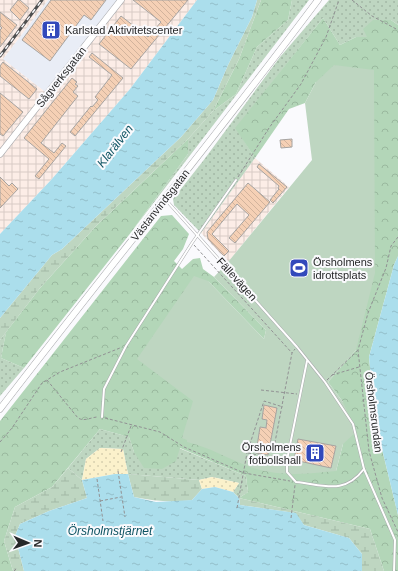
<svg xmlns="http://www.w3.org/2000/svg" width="398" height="571" font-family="Helvetica,sans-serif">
	<defs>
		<pattern id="industrial-grid" width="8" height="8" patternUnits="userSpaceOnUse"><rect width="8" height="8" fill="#fcede7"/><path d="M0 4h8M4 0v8" fill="none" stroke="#d8cbc6"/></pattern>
		<pattern id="grass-dots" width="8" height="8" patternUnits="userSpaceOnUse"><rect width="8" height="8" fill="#bed6c1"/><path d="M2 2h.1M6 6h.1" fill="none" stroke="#a3b8a6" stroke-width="1.8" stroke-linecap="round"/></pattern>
		<pattern id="forest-crowns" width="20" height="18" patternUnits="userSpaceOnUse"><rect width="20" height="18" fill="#b3d6b8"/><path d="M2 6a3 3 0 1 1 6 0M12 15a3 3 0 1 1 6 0" fill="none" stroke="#9ab89e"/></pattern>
		<pattern id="wetland-marsh" width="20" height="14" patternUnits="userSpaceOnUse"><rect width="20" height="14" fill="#bed6c1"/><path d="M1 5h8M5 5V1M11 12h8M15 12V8" fill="none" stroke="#a3b8a6"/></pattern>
		<pattern id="sand-dots" width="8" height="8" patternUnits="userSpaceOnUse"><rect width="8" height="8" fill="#fbf1cb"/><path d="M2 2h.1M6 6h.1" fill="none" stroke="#d7cfae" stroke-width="1.8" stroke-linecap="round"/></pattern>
		<pattern id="water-ripples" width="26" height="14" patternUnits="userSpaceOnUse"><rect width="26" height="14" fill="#abdeec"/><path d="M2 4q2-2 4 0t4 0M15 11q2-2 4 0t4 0" fill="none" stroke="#93beca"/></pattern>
		<pattern id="building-back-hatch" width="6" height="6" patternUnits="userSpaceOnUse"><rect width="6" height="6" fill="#f5d0b5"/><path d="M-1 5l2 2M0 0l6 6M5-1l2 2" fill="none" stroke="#d2b39c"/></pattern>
	</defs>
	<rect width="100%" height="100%" fill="#fafafd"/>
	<path fill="#e9edf6" d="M48,0H123L49,95L3,59Z"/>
	<g fill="url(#industrial-grid)">
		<path d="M0,0H48L3,59L49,95L123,0H197L130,89L51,180L0,234Z"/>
		<path d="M255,158L289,187L228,262L201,233Z"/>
	</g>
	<g fill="url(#grass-dots)">
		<path d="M292,0H309L129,235L188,154V139L213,111L236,94L257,47L288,20Z"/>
		<path d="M329,0H398V25L391,20L368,37H356L340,45L323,18L236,128L255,158L201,233L174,205L173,199L203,161L280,57Z"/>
		<path d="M6,332L1,358L24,368L0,396V340Z"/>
		<path d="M100,429L129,437L134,452L179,448L246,476L248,492L239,498L233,492L239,483L212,477L199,480L128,474L123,449L100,448L86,459L82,480L68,468Z"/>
	</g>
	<g fill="url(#forest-crowns)">
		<path d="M261,0H292L288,20L257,47L236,94L213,111L239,59Z"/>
		<path d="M323,18L340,45L356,37H367L363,29L373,20H391L398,25V256L394,265L369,357L375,420L398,515V571H384L370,529L239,498L248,492L246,476L180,448L176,461L162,469L144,468L134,452L129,437L100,429L52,487L15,507L4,541L13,571H0V421L161,216L172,215L189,234L183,249L174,261L182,269L193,259L200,258L203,269L214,277L266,330L264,339L208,281L336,471L343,444V402L328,382L356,350L316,82L305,103L289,109L255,158L235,128Z"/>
		<path d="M188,139V154L129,235L24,368L1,358L6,332L40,288L96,226Z"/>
	</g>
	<g fill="url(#wetland-marsh)">
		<path d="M257,0H261L239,59L213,111L188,139L96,226L40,288L0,340V318L52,255L62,249L181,137L213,100L228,65L252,17Z"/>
		<path d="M68,468L82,480L87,498L49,511L20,524L15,536L24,571H13L4,541L15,507L52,487Z"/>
		<path d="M128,474L199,480L202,489L192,500C172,503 154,501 134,497Z"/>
		<path d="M239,498L370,529L384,571H362V554L349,538L304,525L295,513L240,505Z"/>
	</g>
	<g fill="url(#sand-dots)">
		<path d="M100,448L123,449L128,474H115L82,480L86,459Z"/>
		<path d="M212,477L239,483L233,492L215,487L202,489L199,480Z"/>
	</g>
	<path fill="#bed6c1" d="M334,65L374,70L375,273L356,350L328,382L343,402L356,432L343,444L336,471C305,474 280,477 250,467C229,459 209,447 187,442V440L182,438L193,401L137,359L194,276L208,281L264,339L266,330L214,277L228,262L312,160L305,103L316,82Z"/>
	<g fill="url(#water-ripples)">
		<path d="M197,0H257L252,17L228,65L213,100L181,137L62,249L52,255L0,318V234L51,180L130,89Z"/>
		<path d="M398,256V515L375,420L369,357L394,265Z"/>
		<path d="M115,474H128L134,497L156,502L192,500L202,489L215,487L233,492L239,498L240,505L296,513L304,525L349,538L362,554V571H24L15,536L20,524L49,511L87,498L82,480Z"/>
	</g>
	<g fill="url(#building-back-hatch)" stroke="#a6a4a2">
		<path d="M18,0H20L29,8L20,20L10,10Z"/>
		<path d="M51,0H106L91,20L84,15L50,61L22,40Z"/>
		<path d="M133,0H188L131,69L99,44L121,16L148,37L161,22Z"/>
		<path d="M0,12L17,25L0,47V30L2,28L0,26Z"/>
		<path d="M92,53L123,78L75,136L70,132L91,106L92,107L98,100L95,97L112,75L89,57Z"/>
		<path d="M3,62L37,89L29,99L0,76V66Z"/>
		<path d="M72,78L77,82L75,84L78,86L73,92L78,96L41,143L54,153L62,143L66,146L39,179L35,176L49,159L24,138Z"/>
		<path d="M0,93L23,112L3,136L0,134Z"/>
		<path d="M292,139V147L281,148L280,140Z"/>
		<path d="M259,164L287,187L273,203L270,200L279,189L278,188L279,186L257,167Z"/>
		<path d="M0,177L9,186L12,183L18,189L0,208Z"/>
		<path d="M248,183L270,202L235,243L229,238L249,215L237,204L212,234L229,251L224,256L208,239L207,232Z"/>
		<path d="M264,405L277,408L268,455L256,453L260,427L266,428L267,420L262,419Z"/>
		<path d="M298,439L336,446L331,468L294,460Z"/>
	</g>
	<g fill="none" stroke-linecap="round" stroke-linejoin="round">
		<defs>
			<g id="lane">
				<path d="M166,200L297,347L325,382L353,424L364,469L395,540L394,571"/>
				<path d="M307,361L287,460V472L296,482C325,485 344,495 364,469"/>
				<path d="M102,417L104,389L126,346L192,243L236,180"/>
			</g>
			<g id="secondary">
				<path d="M0,154L121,0"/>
				<path d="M0,409C105,272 215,138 318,0"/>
			</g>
		</defs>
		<use href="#lane" stroke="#a9aaad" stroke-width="3"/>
		<use href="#secondary" stroke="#a9aaad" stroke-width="7"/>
		<g stroke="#919193" stroke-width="1" stroke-dasharray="3 2" stroke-linecap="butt">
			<path d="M352,0L372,16L398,30"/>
			<path d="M238,177L269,128L301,84L326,37L339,0"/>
			<path d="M398,237L391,246L386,268L368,313L358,350L369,451L382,498L398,532"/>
			<path d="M194,245L292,353"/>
			<path d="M332,375L359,367"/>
			<path d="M47,380L78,418C85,422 91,417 98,417"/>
			<path d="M327,380L358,350"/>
			<path d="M261,390L297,394"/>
			<path d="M105,418L160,432L184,447L244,473L290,481"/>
			<path d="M0,442L12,428L42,383L60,372L120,348"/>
			<path d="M121,452L131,426"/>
			<path d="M248,453L284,460"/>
			<path d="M272,458L292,353L295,349"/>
			<path d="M118,471L125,517"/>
			<path d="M97,479L103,521"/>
			<path d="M100,501L121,497"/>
			<path d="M237,508L247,453L264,401L283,407"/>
			<path d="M291,518L295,485"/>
			<path d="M14,571L17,568"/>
		</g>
		<use href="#lane" stroke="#fff" stroke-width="2"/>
		<use href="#secondary" stroke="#fff" stroke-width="6"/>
		<defs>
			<path id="rail" d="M0,56L42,0"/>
		</defs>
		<use href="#rail" stroke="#4e4f50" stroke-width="3"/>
		<use href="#rail" stroke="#fafafd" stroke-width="1.5" stroke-dasharray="4.5" stroke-linecap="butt"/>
	</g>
	<defs>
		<symbol id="building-square" viewBox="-11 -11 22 22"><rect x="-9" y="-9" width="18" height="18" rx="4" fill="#3249bb" stroke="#fafafd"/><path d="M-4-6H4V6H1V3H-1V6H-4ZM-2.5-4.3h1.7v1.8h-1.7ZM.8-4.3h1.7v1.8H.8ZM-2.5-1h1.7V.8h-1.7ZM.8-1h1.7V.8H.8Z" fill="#fff"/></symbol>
		<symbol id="stadium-square" viewBox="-11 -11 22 22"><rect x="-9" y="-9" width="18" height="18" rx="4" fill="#3249bb" stroke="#fafafd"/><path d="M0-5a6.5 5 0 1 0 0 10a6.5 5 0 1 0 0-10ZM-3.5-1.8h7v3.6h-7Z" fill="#fff"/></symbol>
	</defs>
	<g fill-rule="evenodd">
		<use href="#building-square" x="40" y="19" width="22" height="22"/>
		<use href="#stadium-square" x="288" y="257" width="22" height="22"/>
		<use href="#building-square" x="304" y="442" width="22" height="22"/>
	</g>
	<g text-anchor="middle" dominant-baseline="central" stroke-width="4" stroke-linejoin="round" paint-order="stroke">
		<g font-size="11" fill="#272829" stroke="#fafafd" text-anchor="start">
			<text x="65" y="30">Karlstad Aktivitetscenter</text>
			<text x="313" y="262">Örsholmens<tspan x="313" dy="13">idrottsplats</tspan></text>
			<text x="301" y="447" text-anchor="end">Örsholmens<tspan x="301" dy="13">fotbollshall</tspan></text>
		</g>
		<g font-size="11" fill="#272829" stroke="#fafafd">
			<text transform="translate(61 77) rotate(-52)">Sågverksgatan</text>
			<text transform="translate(160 205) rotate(-52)">Västanvindsgatan</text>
			<text transform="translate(237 279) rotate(48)">Fällevägen</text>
			<text transform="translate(374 412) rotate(83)">Örsholmsrundan</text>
		</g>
		<g font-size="12" font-style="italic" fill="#0d5362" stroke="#fafafd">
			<text transform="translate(115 146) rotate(-52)">Klarälven</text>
			<text x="110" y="531">Örsholmstjärnet</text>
		</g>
	</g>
	<g transform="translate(28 543) rotate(92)" stroke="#fafafd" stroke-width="3" paint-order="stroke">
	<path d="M0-3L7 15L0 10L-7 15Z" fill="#272829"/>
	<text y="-6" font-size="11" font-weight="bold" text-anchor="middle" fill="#272829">N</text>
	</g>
</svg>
